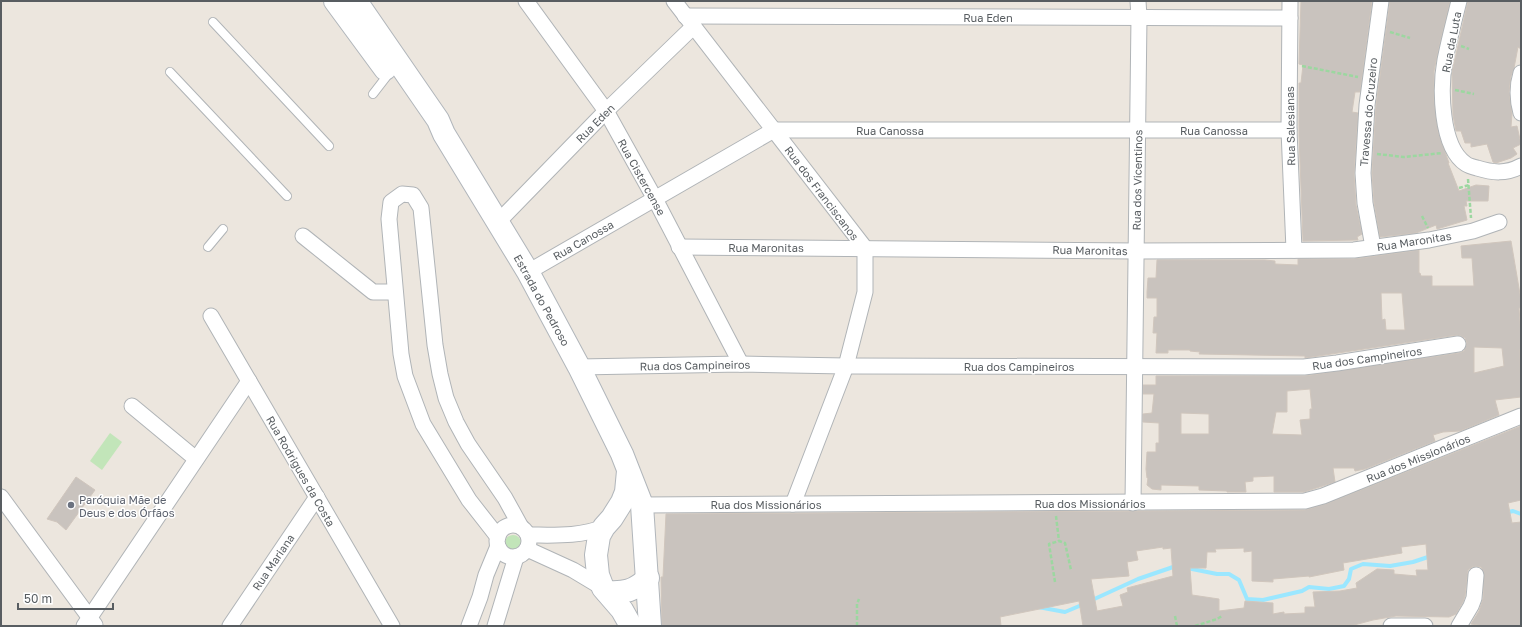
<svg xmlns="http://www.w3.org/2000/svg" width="1522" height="627" font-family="'Golos Text',sans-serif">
	<rect width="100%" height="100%" fill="#ece6de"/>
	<g fill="#c2e5b9">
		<path d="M110,433L122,442L102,470L90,461Z"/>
		<circle cx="513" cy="543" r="8"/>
	</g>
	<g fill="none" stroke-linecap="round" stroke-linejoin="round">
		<g stroke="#9be7ff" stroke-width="4">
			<path d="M1505,513L1513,511L1521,514"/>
			<path d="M1187,568L1217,574H1229L1239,580L1247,599L1263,600L1302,591L1309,587L1329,589L1344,586L1349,579L1351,569L1363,564L1390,566L1413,562L1431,556"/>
			<path d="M1090,601L1138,579L1176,566"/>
			<path d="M1038,607L1065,612L1084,604"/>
		</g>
	</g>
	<g fill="#c9c3be" stroke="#d0c6bd" fill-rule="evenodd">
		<path d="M1301,1H1372L1360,92H1355L1352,112L1358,113L1354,174L1356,205L1362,234L1357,237L1358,240L1303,241L1299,135V83H1301L1303,65L1299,64Z"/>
		<path d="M1390,1H1450L1438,51L1434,71V101L1438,132L1449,163H1448L1459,191L1476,185L1489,186L1488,201H1466L1467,206H1464L1467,220L1437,229L1436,225L1416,233L1380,237L1374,202L1372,173L1376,106Z"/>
		<path d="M1468,1H1521V49L1518,47L1514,68L1511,76L1509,92L1512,113L1511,127L1517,126L1521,144L1513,148L1517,154L1511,158L1496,163L1493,162L1487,144L1471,147V143H1465L1461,131H1456L1453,115L1452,72Z"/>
		<path d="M1511,241L1521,300V308H1519L1521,335V349H1520L1521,397L1495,400L1499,415L1460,431L1443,432L1433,435L1435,441L1365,469L1355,471L1354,468H1333L1335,482L1304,492H1274V476L1253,477V481L1245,482L1246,492H1227V491L1199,490V486L1161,485V490L1152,489L1147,485L1148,478H1147L1146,469L1147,452H1156V443H1159V423L1143,422V414L1152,413L1154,394H1143V385H1156V376H1305L1459,353L1464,351L1467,343L1465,338L1461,336L1457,335L1305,358V356L1199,354L1200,352L1190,351V350H1168V353H1156L1157,333H1153L1154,317H1157V298H1147V292L1148,278H1156L1157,260H1265L1275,261V264L1298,265V259H1354L1419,250V273H1420L1421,276H1432V286H1474L1472,258H1462L1461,246ZM1381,293H1402L1405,330H1386L1385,319L1382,320ZM1474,347L1502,348L1504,366L1474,373ZM1310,389L1312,409H1310V419L1300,420L1302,435L1272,434L1276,412H1287V391ZM1181,413L1209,414V434H1181Z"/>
		<path d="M1521,426V500L1508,503L1512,523L1521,522V626H1485L1471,624L1479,611L1483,599L1484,572L1481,567L1476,566L1472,567L1468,570L1465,596L1463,602L1456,614L1449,617L1396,616L1373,620L1354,625L1083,626L1079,601L1000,617L1001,626H662L661,577H663L666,514L1305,510L1326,504ZM1426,544L1428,570H1416L1417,576L1394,574V570L1377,569L1356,583L1357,588L1340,591L1313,592L1315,607H1305V613L1284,614V612L1273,614V603L1245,601L1244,608L1219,611V599L1192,595L1190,568H1206L1207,552H1216L1215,549L1244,548V552L1252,551V581L1273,582V579L1309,576V577L1344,570L1343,563L1402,553L1401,547ZM1163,547V549L1171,548L1173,576L1127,588L1128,592L1120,595L1123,606L1097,611L1091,579L1129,576L1127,562L1138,560L1136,551Z"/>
		<path d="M76,477L95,490L66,530L57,522L47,519Z"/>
	</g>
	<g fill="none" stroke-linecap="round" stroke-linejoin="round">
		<defs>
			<g id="lane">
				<path d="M213,22L329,146"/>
				<path d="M170,72L287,196"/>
				<path d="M373,94L390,72"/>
				<path d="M208,247L223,229"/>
			</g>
			<g id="street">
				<path d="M526,1L606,111L655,199L741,364"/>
				<path d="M674,1L865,248V292L846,366L793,504"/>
				<path d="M1290,1L1289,130L1294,250"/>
				<path d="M1459,1C1454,21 1449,40 1445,60C1440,87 1440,147 1466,164C1469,166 1473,167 1477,168C1493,173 1506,174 1521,166"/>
				<path d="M685,16L1290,18"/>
				<path d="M1521,73C1517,86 1517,99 1521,113"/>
				<path d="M498,222L606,111L694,26"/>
				<path d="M303,236L373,292H395"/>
				<path d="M679,247L1136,251L1354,250L1429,240L1473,231L1499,222"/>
				<path d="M1373,247L1365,203L1363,173L1367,105L1381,1"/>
				<path d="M528,272L774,130H1289"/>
				<path d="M211,316L392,626"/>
				<path d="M579,367L741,364L846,366L1304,367L1337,363L1458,344"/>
				<path d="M132,406L196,459"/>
				<path d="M1,497L95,625"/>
				<path d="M1133,503L1139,17L1138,1"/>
				<path d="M642,505L1305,501L1323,496L1521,416"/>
				<circle cx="513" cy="541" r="16"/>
				<path d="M528,535C553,535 580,537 604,527"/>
				<path d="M498,537L469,500L423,424L405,376L401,354L389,219L391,202L402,194L413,195L421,208L435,345L440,374L446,398L456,422L468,444L505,498L521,527"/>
				<path d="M527,549L573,570L603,588"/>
				<path d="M84,626L249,381"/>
				<path d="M230,626L317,497"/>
				<path d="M469,626L480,597L486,575L498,546"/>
				<path d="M495,626L516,557"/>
				<path d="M1391,626H1425"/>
				<path d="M1459,626L1471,606L1474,598L1476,575"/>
			</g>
			<g id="secondary">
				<path d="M335,1L385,69"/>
				<path d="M356,1L438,120L444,134L528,272L579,367L622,454L642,505L650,626"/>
				<path d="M628,471L626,492L622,502L612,518L604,527L599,536L596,555L598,575L603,588L622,610L631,626"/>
				<path d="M607,592C625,593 634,591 648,578"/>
			</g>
		</defs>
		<use href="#lane" stroke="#b0b4b7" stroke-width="10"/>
		<use href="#street" stroke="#b0b4b7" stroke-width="17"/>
		<use href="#secondary" stroke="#b1b6bb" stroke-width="24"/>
		<g stroke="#9cd7a0" stroke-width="2.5" stroke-dasharray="4 2" stroke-linecap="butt">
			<path d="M1390,32L1410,38"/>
			<path d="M1461,46L1469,49"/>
			<path d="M1302,66L1358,77"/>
			<path d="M1455,90L1474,94"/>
			<path d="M1377,154L1404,157L1442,153"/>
			<path d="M1468,179L1471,218"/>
			<path d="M1459,188L1469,185"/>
			<path d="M1422,216L1428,228"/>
			<path d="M1056,516L1059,541"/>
			<path d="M1055,582L1049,544L1059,541L1065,543L1071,570"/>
			<path d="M1175,616L1177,626"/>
			<path d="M857,626V604L859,599"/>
			<path d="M1195,626L1217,619L1222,616"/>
		</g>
		<use href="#lane" stroke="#fff" stroke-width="8"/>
		<use href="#street" stroke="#fff" stroke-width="15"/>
		<use href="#secondary" stroke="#fff" stroke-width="22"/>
	</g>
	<circle fill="#6b7280" stroke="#fff" stroke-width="1.5" cx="71" cy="505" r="4"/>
	<g text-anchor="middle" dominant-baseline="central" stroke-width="3" stroke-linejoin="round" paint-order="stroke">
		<g font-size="11" fill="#585d61" stroke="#fff">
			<text x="988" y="17">Rua Eden</text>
			<text transform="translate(1451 42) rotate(-79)">Rua da Luta</text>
			<text transform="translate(1368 112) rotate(-85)">Travessa do Cruzeiro</text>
			<text transform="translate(595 123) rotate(-45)">Rua Eden</text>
			<text transform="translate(1290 126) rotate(-91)">Rua Salesianas</text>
			<text x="890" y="130">Rua Canossa</text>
			<text x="1214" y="130">Rua Canossa</text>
			<text transform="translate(642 177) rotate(61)">Rua Cistercense</text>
			<text transform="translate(1137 180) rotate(-89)">Rua dos Vicentinos</text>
			<text transform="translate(822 193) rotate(53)">Rua dos Franciscanos</text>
			<text transform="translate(583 240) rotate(-30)">Rua Canossa</text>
			<text transform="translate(1414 241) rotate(-9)">Rua Maronitas</text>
			<text x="766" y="247">Rua Maronitas</text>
			<text transform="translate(1090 250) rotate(1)">Rua Maronitas</text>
			<text transform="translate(542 300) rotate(61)">Estrada do Pedroso</text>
			<text transform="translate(1367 358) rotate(-8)">Rua dos Campineiros</text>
			<text transform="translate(695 365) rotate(-1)">Rua dos Campineiros</text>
			<text x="1019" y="366">Rua dos Campineiros</text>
			<text transform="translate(1418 458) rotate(-22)">Rua dos Missionários</text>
			<text transform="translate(301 471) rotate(60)">Rua Rodrigues da Costa</text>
			<text x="1090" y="503">Rua dos Missionários</text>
			<text x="766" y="504">Rua dos Missionários</text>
			<text transform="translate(273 562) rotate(-56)">Rua Mariana</text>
		</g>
		<g font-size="11" fill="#5b616d" stroke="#fff" text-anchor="start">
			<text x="79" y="499">Paróquia Mãe de<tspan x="79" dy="13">Deus e dos Órfãos</tspan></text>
		</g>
	</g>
	<rect width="1522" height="627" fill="none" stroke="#585d61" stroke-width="4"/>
	<path d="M18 603v6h95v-6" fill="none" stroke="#585d61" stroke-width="2"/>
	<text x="24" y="603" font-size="12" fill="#585d61" stroke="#ffffff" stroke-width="3" paint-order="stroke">50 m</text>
</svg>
